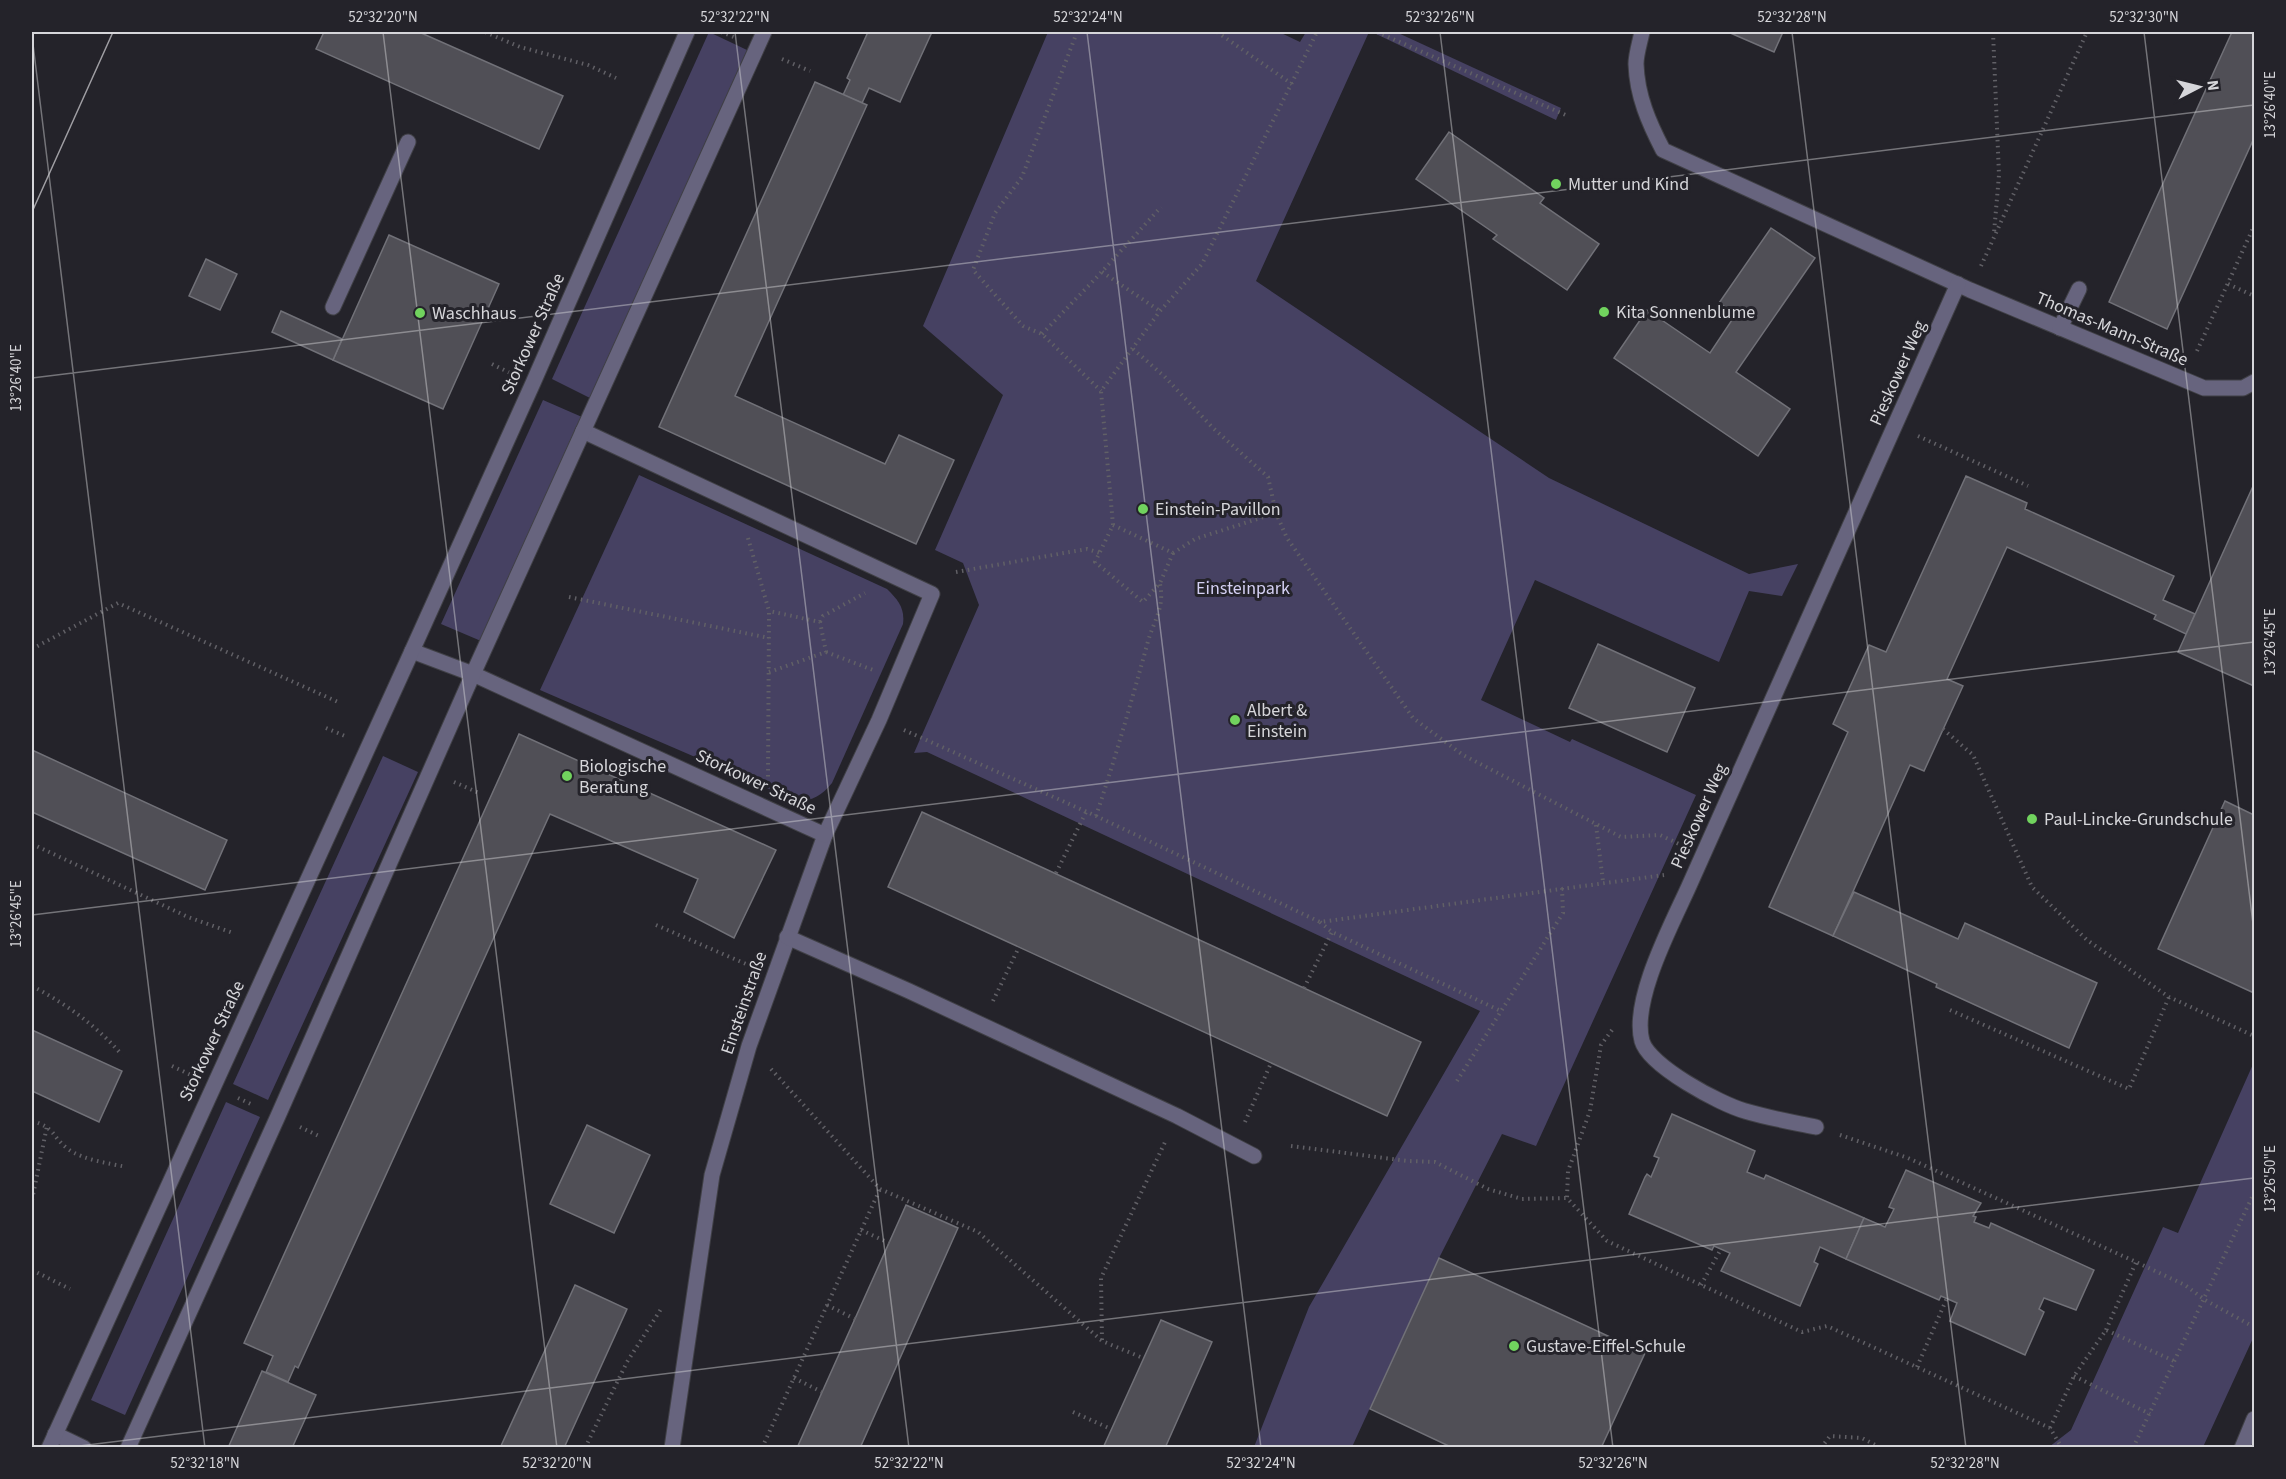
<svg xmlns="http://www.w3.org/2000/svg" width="2286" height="1479" font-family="'Source Sans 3',sans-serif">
	<rect width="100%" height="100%" fill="#24232a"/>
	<g fill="#464162">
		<path d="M709,32L747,50L590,398L552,379Z"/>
		<path d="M1048,32H1279L1300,42L1306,32H1369L1256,281L1549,478L1749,574L1798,564L1782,596L1749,591L1719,662L1535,580L1481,700L1570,742L1572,739L1696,795L1536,1146L1502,1134L1439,1258L1352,1447H1254L1309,1307L1480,1011L927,752L914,753L979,605L963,563L935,550L1003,395L923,326Z"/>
		<path d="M1372,32H1396L1561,108L1556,120Z"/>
		<path d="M543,400L582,417L481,641L441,624Z"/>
		<path d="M639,475L887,589C898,600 905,608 903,624L832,783C822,795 813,801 797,801L540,690Z"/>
		<path d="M383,756L418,772L268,1100L233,1084Z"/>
		<path d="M2254,1062V1336L2203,1447H2049L2071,1430L2163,1227L2178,1233Z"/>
		<path d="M226,1102L260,1117L125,1415L91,1400Z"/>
	</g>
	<g fill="#504f56" stroke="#717178" stroke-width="1.5">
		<path d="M324,32H419L563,96L539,149L316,49Z"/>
		<path d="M868,32H932L900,102L869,88L862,103L843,95L850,80L847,78Z"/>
		<path d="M1728,32H1783L1774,52Z"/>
		<path d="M2232,32H2254V138L2167,329L2109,302Z"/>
		<path d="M815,82L867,105L735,396L885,464L899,435L954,460L916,544L659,427Z"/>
		<path d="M1449,132L1544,198L1540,203L1599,244L1567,290L1493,239L1497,235L1416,179Z"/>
		<path d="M1771,228L1815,258L1736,372L1790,409L1758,456L1614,358L1647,310L1710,353L1736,314L1719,303Z"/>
		<path d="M389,235L499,284L443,409L333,360Z"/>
		<path d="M206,259L237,274L220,310L189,296Z"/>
		<path d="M281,311L342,339L333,360L272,332Z"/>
		<path d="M1966,476L2027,503L2025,509L2174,576L2163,600L2195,614L2186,634L2154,619L2156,615L2007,547L1947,679L1963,686L1924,771L1910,765L1833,936L1769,907L1848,732L1833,724L1869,645L1886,652Z"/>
		<path d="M2254,484V686L2178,652Z"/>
		<path d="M1598,644L1695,688L1667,752L1569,708Z"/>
		<path d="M519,734L776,850L734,938L684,912L698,879L550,814L298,1368L295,1366L288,1382L266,1372L273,1356L244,1343Z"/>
		<path d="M32,750L227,840L205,890L32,812Z"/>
		<path d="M2225,801L2254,815V993L2158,949Z"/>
		<path d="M922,812L1421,1042L1387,1116L888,887Z"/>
		<path d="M1854,892L1958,939L1965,923L2097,983L2069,1048L1936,987L1937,984L1833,936Z"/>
		<path d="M32,1030L122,1071L99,1122L32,1091Z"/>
		<path d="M1672,1114L1755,1151L1747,1172L1764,1179L1766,1175L1864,1218L1846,1259L1820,1247L1814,1262L1818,1264L1800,1306L1721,1271L1730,1253L1714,1246L1712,1250L1629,1214L1645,1177L1647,1174L1651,1177L1659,1158L1654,1156Z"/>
		<path d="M587,1125L650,1155L614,1233L550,1204Z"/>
		<path d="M1906,1170L1981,1203L1973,1216L1976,1217L1974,1222L1989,1228L1991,1223L2094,1270L2076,1310L2044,1298L2039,1309L2044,1312L2025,1355L1950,1321L1957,1303L1941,1296L1939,1300L1846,1259L1864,1218L1885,1227L1894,1209L1889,1207Z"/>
		<path d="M906,1205L958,1228L860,1448H797Z"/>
		<path d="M1439,1258L1645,1353L1601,1448H1453L1370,1409Z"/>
		<path d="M575,1285L627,1309L564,1448H500Z"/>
		<path d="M1161,1320L1212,1342L1165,1448H1103Z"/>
		<path d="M262,1371L316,1395L292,1448H228Z"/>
	</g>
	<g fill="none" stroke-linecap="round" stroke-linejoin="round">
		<defs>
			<g id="minor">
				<path d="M1642,32C1640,42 1636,54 1636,64C1637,96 1649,123 1663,150L1970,290L2204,388H2243L2254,382"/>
				<path d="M333,307L408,142"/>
				<path d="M2060,328L2079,289"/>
				<path d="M583,431L932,594L879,720L825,835L749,1046L712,1175L672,1448"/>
				<path d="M412,651L473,674L825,835"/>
				<path d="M787,937L909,991L1177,1116L1254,1156"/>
				<path d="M1816,1127C1792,1122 1768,1118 1745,1111C1720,1104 1649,1066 1642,1041C1631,1000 1672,924 1689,886L1958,284"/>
				<path d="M55,1434L84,1448"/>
				<path d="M49,1448L412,651L533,383L687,32"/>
				<path d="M128,1448L278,1116L473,674L764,32"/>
				<path d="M2242,1448L2254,1419"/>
			</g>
		</defs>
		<use href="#minor" stroke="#404046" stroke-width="17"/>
		<g stroke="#616066" stroke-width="4" stroke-dasharray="1.5 4.5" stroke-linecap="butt">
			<path d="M485,32L520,47L588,65L616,78"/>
			<path d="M721,32L734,37"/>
			<path d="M1077,32L1022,177L995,213L973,270L1023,326L1042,334L1101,391"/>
			<path d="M1217,32L1292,84"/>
			<path d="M1377,32L1568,116"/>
			<path d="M1993,32L1999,175L1994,233"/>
			<path d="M782,59L810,71"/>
			<path d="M1981,266L2087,32"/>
			<path d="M1102,272L1160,311"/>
			<path d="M2228,284L2254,296"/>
			<path d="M1042,334L1097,277L1161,207"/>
			<path d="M1133,349L1164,376L1212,427L1268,477L1276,513L1287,538L1413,718L1463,755L1621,837L1660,835L1679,844"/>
			<path d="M2197,351L2254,226"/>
			<path d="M492,364L510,373"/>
			<path d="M1918,436L2028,486"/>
			<path d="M1113,525L1173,553L1195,539L1276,513"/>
			<path d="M748,538L769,611L768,780"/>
			<path d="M1173,553L1160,583L1143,602L1095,562L1113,525L1101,391L1160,311L1202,264L1317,32"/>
			<path d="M956,572L1087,549L1100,553"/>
			<path d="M569,597L769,638"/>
			<path d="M820,622L823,616L865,593"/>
			<path d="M32,649L118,603L338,702"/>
			<path d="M826,652L873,670"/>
			<path d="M769,672L826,652L820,622L769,611"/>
			<path d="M326,728L345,736"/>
			<path d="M1943,729L1973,755L2032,887L2087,940L2169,997L2254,1036"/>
			<path d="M904,730L1096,816L1320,922L1664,875"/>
			<path d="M454,782L479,793"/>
			<path d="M1096,816C1115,759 1131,703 1147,645C1153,621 1165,609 1160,584"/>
			<path d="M1596,825L1603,882"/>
			<path d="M32,844L188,917L233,933"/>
			<path d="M1056,873L1086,812"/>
			<path d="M1320,922L1332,932L1501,1011"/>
			<path d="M656,925L746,964"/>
			<path d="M32,986C66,1004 96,1025 122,1055"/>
			<path d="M1304,988L1332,932"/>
			<path d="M993,1001L1019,947"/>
			<path d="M1950,1010L2129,1089L2169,997"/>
			<path d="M1612,1030L1601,1045L1590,1111L1568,1171L1567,1198L1607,1241L1802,1332L1827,1326L2050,1428L2062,1448"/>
			<path d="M172,1066L191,1075"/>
			<path d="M771,1069L880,1189L978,1232L1102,1341L1143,1358"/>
			<path d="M1457,1081L1563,913L1562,888"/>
			<path d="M238,1098L253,1105"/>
			<path d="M32,1121C56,1128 51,1136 68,1149C83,1160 108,1163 126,1167"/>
			<path d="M1245,1122L1271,1063"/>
			<path d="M300,1127L321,1137"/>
			<path d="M1840,1135L1908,1158L2136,1262L2185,1285L2205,1300L2254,1327"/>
			<path d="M1291,1146L1408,1161L1435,1162L1488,1189L1522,1199L1567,1198"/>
			<path d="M32,1200L47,1126"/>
			<path d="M861,1230L889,1243"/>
			<path d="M32,1270L70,1289"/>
			<path d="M1701,1285L1721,1249"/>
			<path d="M827,1305L855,1319"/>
			<path d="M2106,1330L2136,1262"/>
			<path d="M1102,1340L1101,1278L1166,1140"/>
			<path d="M1917,1367L1947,1298"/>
			<path d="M2074,1376L2150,1414"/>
			<path d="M794,1378L822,1392"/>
			<path d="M1073,1412L1111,1429"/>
			<path d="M2050,1428L2074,1376L2106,1330L2174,1361"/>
			<path d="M585,1448L627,1362L661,1309"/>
			<path d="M762,1448L880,1189"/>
			<path d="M1821,1448L1830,1436L1862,1438L1881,1448"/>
			<path d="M2133,1448L2254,1193"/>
		</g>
		<use href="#minor" stroke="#67647e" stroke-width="15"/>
		<path stroke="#9f9ea3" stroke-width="1.5" d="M32,212L113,32"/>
	</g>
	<path fill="none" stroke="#d6d6da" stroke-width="1.5" stroke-opacity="0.45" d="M383,32L557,1448M735,32L909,1448M1087,32L1261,1448M1440,32L1613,1448M1792,32L1966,1448M2144,32L2254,932M32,36L205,1448M32,378L2254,105M32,915L2254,642M63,1448L2254,1178"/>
	<g fill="#71d35e" stroke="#24232a" stroke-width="2">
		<circle cx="1556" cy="184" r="6"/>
		<circle cx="1604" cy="312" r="6"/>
		<circle cx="420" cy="313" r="6"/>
		<circle cx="1143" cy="509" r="6"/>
		<circle cx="1235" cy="720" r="6"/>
		<circle cx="567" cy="776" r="6"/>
		<circle cx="2032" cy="819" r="6"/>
		<circle cx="1514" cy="1346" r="6"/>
	</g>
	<g text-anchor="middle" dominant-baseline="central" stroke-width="6" stroke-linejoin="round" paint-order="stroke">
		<g font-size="18" fill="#d6d6da" stroke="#24232a" text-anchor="start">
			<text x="1568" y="184">Mutter und Kind</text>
			<text x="1616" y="312">Kita Sonnenblume</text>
			<text x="432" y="313">Waschhaus</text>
			<text x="1155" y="509">Einstein-Pavillon</text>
			<text x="1247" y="710">Albert &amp;<tspan x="1247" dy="21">Einstein</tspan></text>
			<text x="579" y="766">Biologische<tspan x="579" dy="21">Beratung</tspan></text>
			<text x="2044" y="819">Paul-Lincke-Grundschule</text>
			<text x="1526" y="1346">Gustave-Eiffel-Schule</text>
		</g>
		<g font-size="18" fill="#d6d6da" stroke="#24232a">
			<text transform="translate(2112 329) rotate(23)">Thomas-Mann-Straße</text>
			<text transform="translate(533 334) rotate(-66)">Storkower Straße</text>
			<text transform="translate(1898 373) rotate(-66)">Pieskower Weg</text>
			<text transform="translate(756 782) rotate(25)">Storkower Straße</text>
			<text transform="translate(1699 816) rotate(-66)">Pieskower Weg</text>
			<text transform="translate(744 1003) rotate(-71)">Einsteinstraße</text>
			<text transform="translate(212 1041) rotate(-65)">Storkower Straße</text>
		</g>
		<g font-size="18" fill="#d4d0f3" stroke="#24232a">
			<text x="1243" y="588">Einsteinpark</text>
		</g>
	</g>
	<rect width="2286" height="1479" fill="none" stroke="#24232a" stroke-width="66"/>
	<g transform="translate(2199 87) rotate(83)" stroke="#24232a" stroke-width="4.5" paint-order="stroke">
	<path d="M0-4.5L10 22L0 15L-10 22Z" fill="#d6d6da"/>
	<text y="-9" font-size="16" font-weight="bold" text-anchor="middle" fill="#d6d6da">N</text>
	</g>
	<rect x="33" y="33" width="2220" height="1413" fill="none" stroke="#d6d6da" stroke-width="2"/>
	<g font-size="15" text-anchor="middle" fill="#d6d6da">
		<text x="383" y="22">52°32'20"N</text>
		<text x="735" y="22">52°32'22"N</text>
		<text x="1088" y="22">52°32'24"N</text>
		<text x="1440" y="22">52°32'26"N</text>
		<text x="1792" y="22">52°32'28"N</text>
		<text x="2144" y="22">52°32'30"N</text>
		<text transform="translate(2270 105) rotate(-90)" y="5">13°26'40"E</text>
		<text transform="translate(16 378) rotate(-90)" y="5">13°26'40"E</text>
		<text transform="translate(2270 642) rotate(-90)" y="5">13°26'45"E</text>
		<text transform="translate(16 914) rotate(-90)" y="5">13°26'45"E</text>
		<text transform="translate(2270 1179) rotate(-90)" y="5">13°26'50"E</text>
		<text x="205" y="1468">52°32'18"N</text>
		<text x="557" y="1468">52°32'20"N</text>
		<text x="909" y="1468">52°32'22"N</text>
		<text x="1261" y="1468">52°32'24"N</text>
		<text x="1613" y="1468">52°32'26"N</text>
		<text x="1965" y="1468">52°32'28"N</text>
	</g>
</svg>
